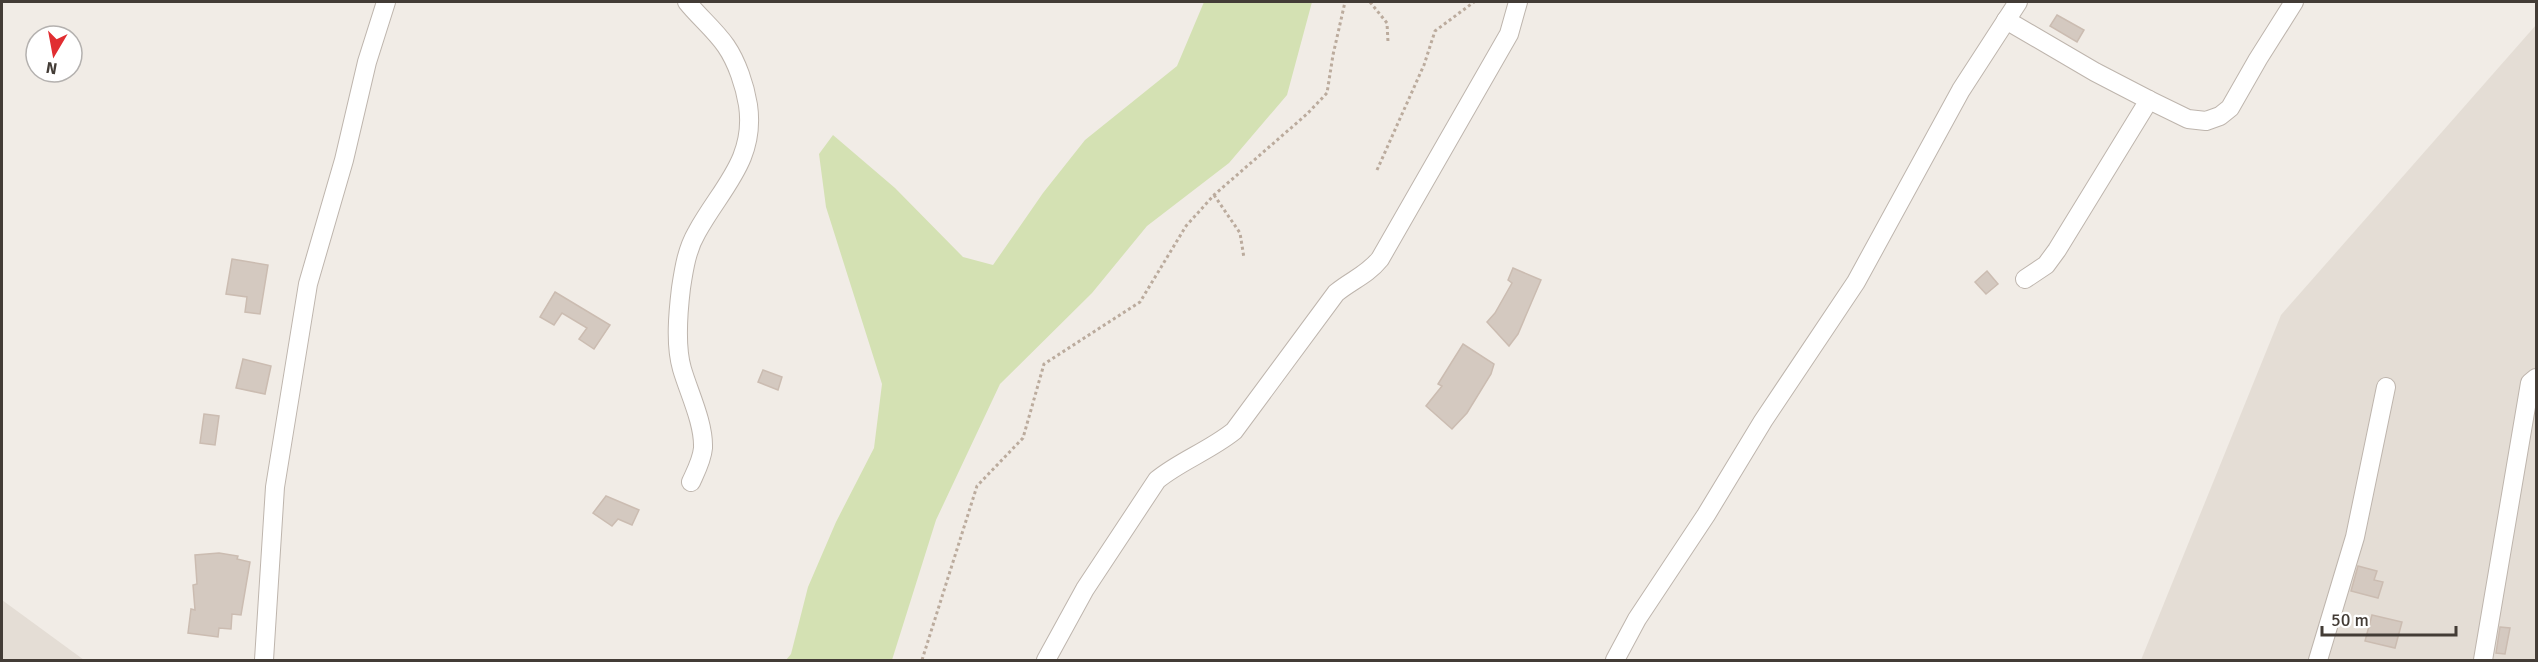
<svg xmlns="http://www.w3.org/2000/svg" width="2538" height="662" font-family="Signika,sans-serif">
	<rect width="100%" height="100%" fill="#f1ece6"/>
	<g fill="#e4ddd5">
		<path d="M2536,25V660H2141L2281,315Z"/>
		<path d="M2,600L84,660H2Z"/>
	</g>
	<path fill="#d4e1b3" d="M1204,2H1312L1287,95L1229,163L1147,226L1092,293L1000,384L936,520L892,660H786L791,654L808,587L836,522L874,448L882,384L826,207L819,154L833,135L895,188L963,257L993,265L1043,193L1085,140L1177,66Z"/>
	<g fill="#d4c9c0" stroke="#cbbcb1" stroke-width="1.5">
		<path d="M2057,15L2084,30L2077,42L2050,26Z"/>
		<path d="M232,259L268,265L260,314L245,312L247,297L226,294Z"/>
		<path d="M1513,268L1541,280L1518,334L1509,346L1487,322L1495,313L1512,283L1508,280Z"/>
		<path d="M1987,271L1998,284L1986,294L1975,282Z"/>
		<path d="M555,292L610,325L594,349L579,339L587,328L562,313L554,325L540,317Z"/>
		<path d="M1463,344L1494,364L1491,374L1467,413L1452,429L1426,406L1442,386L1438,384Z"/>
		<path d="M243,359L271,366L265,394L236,388Z"/>
		<path d="M763,370L782,377L778,390L758,382Z"/>
		<path d="M204,414L219,416L215,445L200,443Z"/>
		<path d="M606,496L639,510L632,525L618,519L612,526L593,513Z"/>
		<path d="M219,553L238,556L237,559L250,562L241,615L232,614L231,629L219,628L218,637L188,633L191,609L195,610L193,585L197,584L195,555Z"/>
		<path d="M2358,566L2377,571L2374,580L2383,582L2378,598L2351,591Z"/>
		<path d="M2372,615L2402,622L2395,648L2365,641Z"/>
		<path d="M2500,627L2510,628L2505,654L2496,653Z"/>
	</g>
	<g fill="none" stroke-linecap="round" stroke-linejoin="round">
		<defs>
			<g id="minor">
				<path d="M687,2C699,17 715,30 726,46C737,62 745,86 748,105C756,160 721,188 697,232C687,249 684,268 681,288C678,313 675,345 682,369C689,393 704,423 703,448C702,460 696,471 691,482"/>
				<path d="M2006,20L2095,72L2149,100L2188,119L2206,121L2220,116L2230,108L2258,59L2294,2"/>
				<path d="M2025,279L2046,265L2057,250L2149,100"/>
				<path d="M264,660L275,487L308,284L344,160L367,62L386,2"/>
				<path d="M1046,660L1085,589L1157,480C1180,461 1209,451 1234,431L1336,293C1352,280 1367,275 1380,259L1509,34L1518,2"/>
				<path d="M1615,660L1637,619L1706,515L1763,421L1856,282L1961,90L2018,2"/>
				<path d="M2318,660L2355,537L2386,387"/>
				<path d="M2483,660L2530,383L2536,378"/>
			</g>
		</defs>
		<use href="#minor" stroke="#beb5ad" stroke-width="20"/>
		<g stroke="#bbab9d" stroke-width="3" stroke-dasharray="3 3" stroke-linecap="butt">
			<path d="M1370,2L1387,23L1388,42"/>
			<path d="M1377,170L1424,65L1435,31L1474,2"/>
			<path d="M1214,195L1240,233L1244,258"/>
			<path d="M922,660L977,486L1023,438L1044,364L1140,302L1186,226L1214,195L1307,114L1327,93L1333,55L1345,2"/>
		</g>
		<use href="#minor" stroke="#fff" stroke-width="18"/>
	</g>
	<rect width="2538" height="662" fill="none" stroke="#433c36" stroke-width="6"/>
	<g transform="translate(54 54) rotate(190)"><circle r="28" fill="#ffffff" stroke="#b4b1af" stroke-width="1.5"/>
	<path d="M0-4.5L10 22L0 15L-10 22Z" fill="#e12d31"/>
	<text y="-9" font-size="16" font-weight="bold" text-anchor="middle" fill="#433c36">N</text>
	</g>
	<path d="M2322 626v9h134v-9" fill="none" stroke="#433c36" stroke-width="3"/>
	<text x="2331" y="626" font-size="18" fill="#433c36" stroke="#ffffff" stroke-width="4.5" paint-order="stroke">50 m</text>
</svg>
